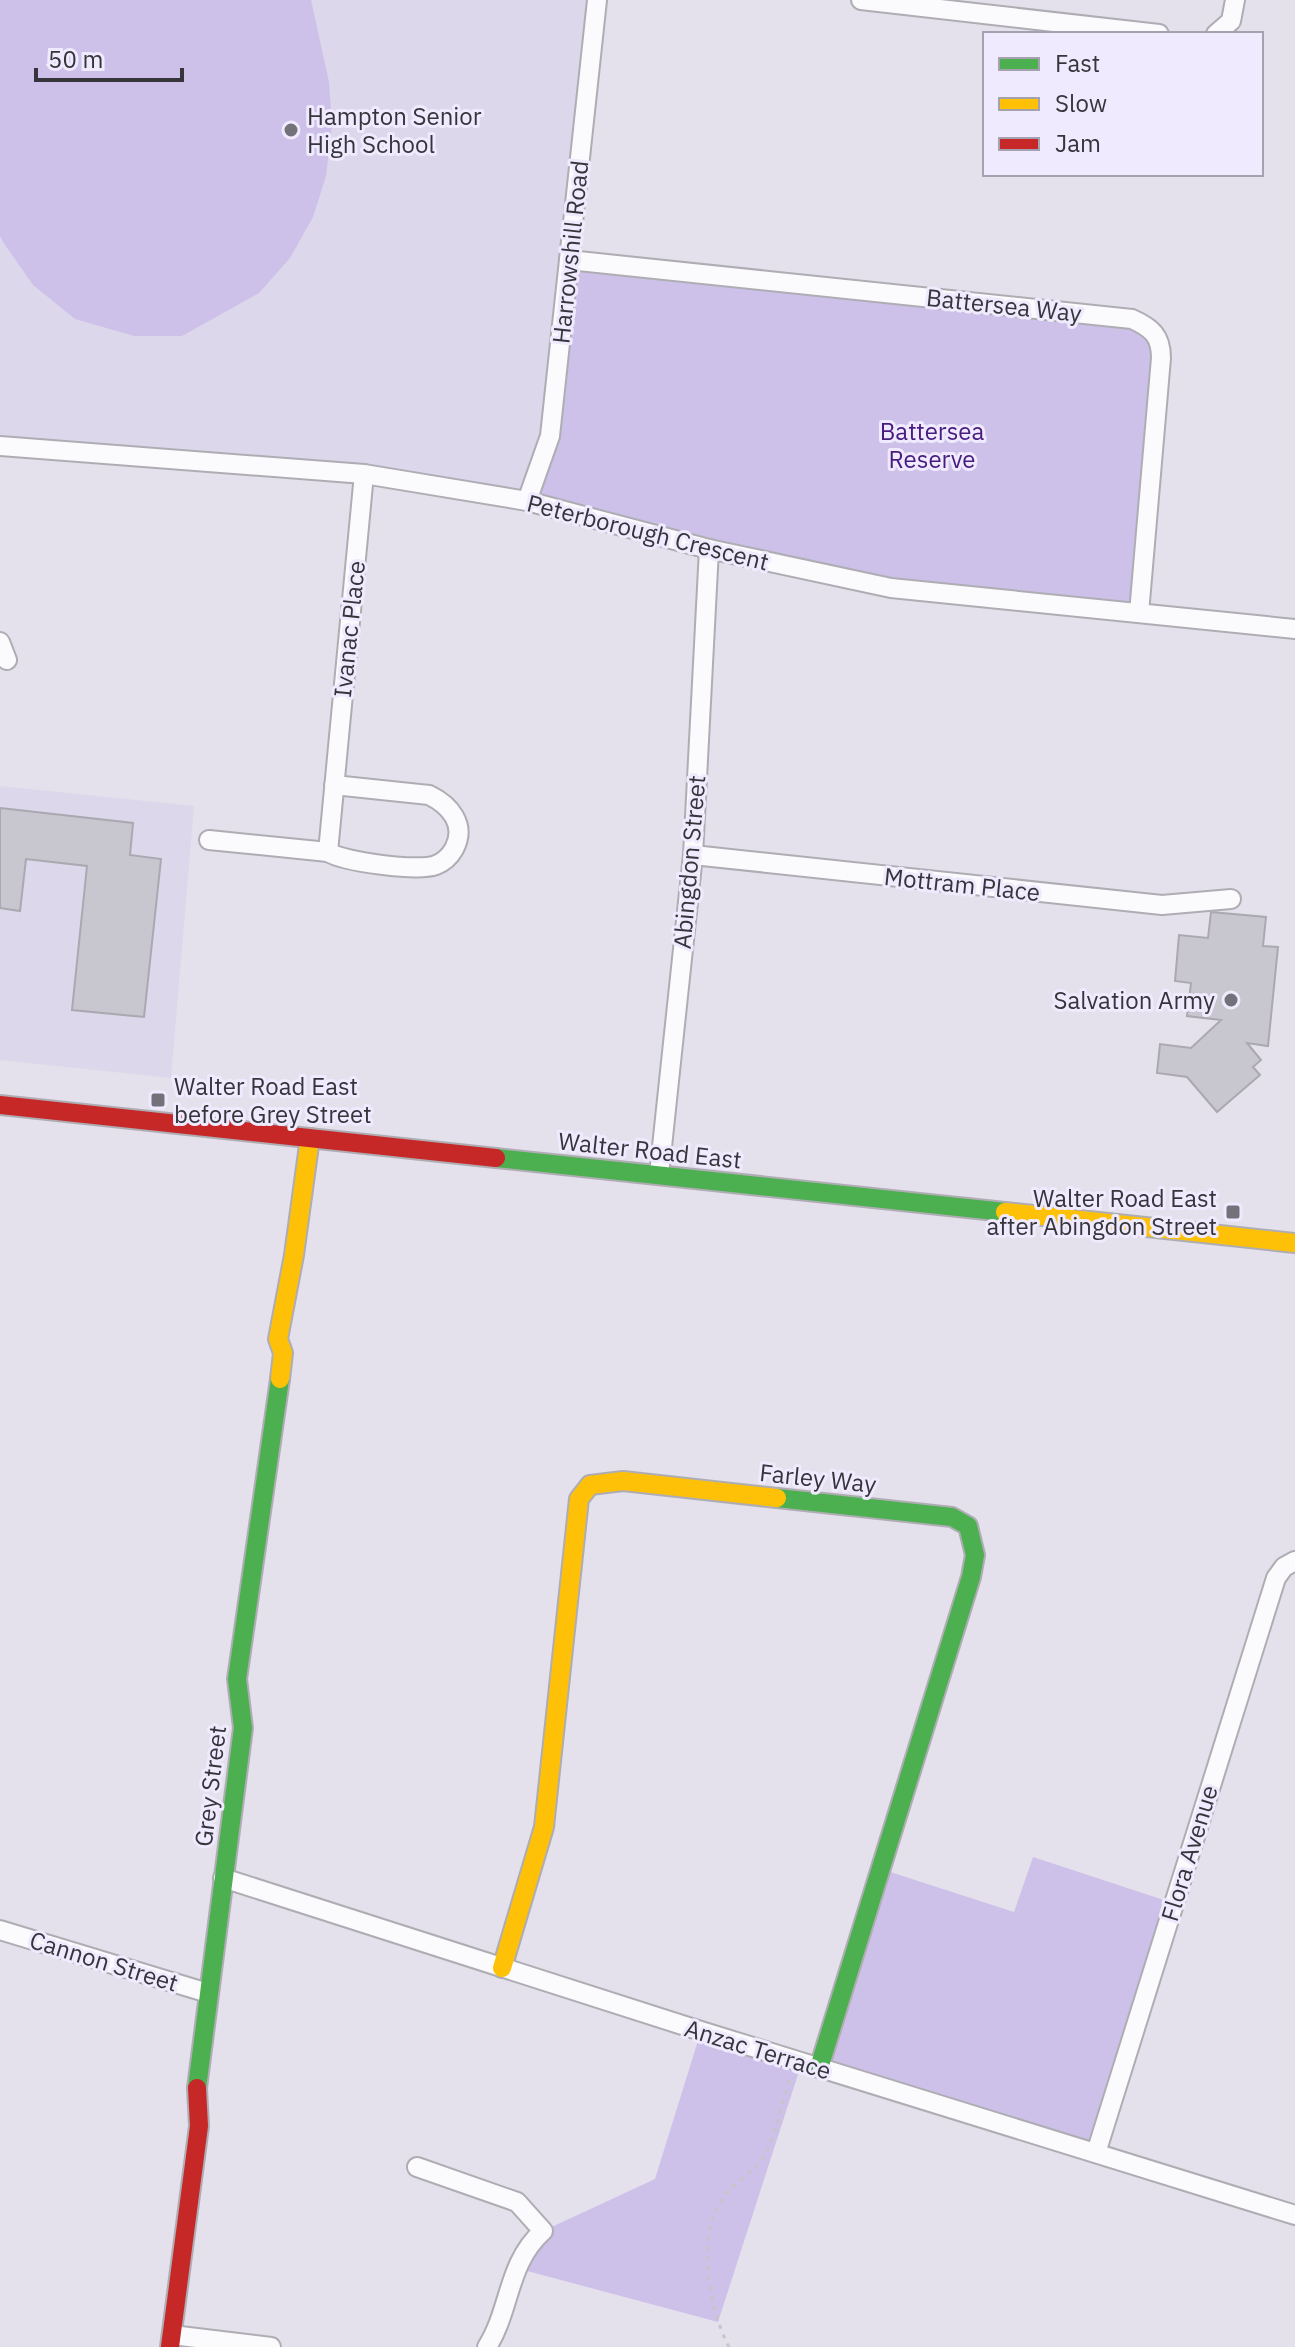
<svg xmlns="http://www.w3.org/2000/svg" width="1295" height="2347" font-family="'IBM Plex Sans',sans-serif">
	<rect width="100%" height="100%" fill="#e4e1ec"/>
	<g fill="#dcd7ea">
		<path d="M0,0H597L550,435L527,501L364,474L0,446Z"/>
		<path d="M0,786L194,806L171,1078L0,1060Z"/>
	</g>
	<g fill="#cdc1e9">
		<path d="M0,0H311L329,82L332,126L326,176L313,217L290,258L259,293L182,336H134L75,319L33,285L3,242L0,236Z"/>
		<path d="M569,260L1132,319L1155,333L1139,613L891,588L527,501L550,436Z"/>
		<path d="M1033,1857L1173,1903L1096,2153L819,2068L881,1869L1014,1912Z"/>
		<path d="M701,2031L802,2062L718,2322L516,2268L543,2231L655,2179Z"/>
	</g>
	<g fill="#c8c6ce" stroke="#aaa8b0" stroke-width="2">
		<path d="M0,808L133,823L130,855L161,859L144,1017L72,1010L87,866L26,859L20,911L0,908Z"/>
		<path d="M1211,912L1266,917L1263,946L1278,947L1268,1046L1247,1043L1261,1060L1253,1067L1260,1075L1217,1112L1187,1077L1157,1073L1160,1044L1191,1048L1221,1020L1187,1016L1191,983L1175,981L1179,935L1208,938Z"/>
	</g>
	<g fill="none" stroke-linecap="round" stroke-linejoin="round">
		<defs>
			<g id="street">
				<path d="M861,0L1159,34"/>
				<path d="M1216,34L1231,21L1235,0"/>
				<path d="M569,260L1132,319C1152,328 1161,336 1161,358L1139,613"/>
				<path d="M0,446L364,474L527,501L709,549L891,588L1295,629"/>
				<path d="M527,501L550,436L597,0"/>
				<path d="M0,642L7,660"/>
				<path d="M334,785L429,795C450,805 467,825 454,849C450,856 444,862 436,865C419,872 344,862 328,852L364,474"/>
				<path d="M209,840L328,852"/>
				<path d="M693,855L1162,905L1231,899"/>
				<path d="M659,1175L693,855L709,549"/>
				<path d="M223,1878L701,2031L1295,2215"/>
				<path d="M0,1930L208,1993"/>
				<path d="M1096,2153L1276,1578L1284,1567L1295,1561"/>
				<path d="M417,2167L517,2202L543,2231C507,2263 511,2309 487,2347"/>
				<path d="M172,2335L271,2347"/>
			</g>
			<g id="fast">
				<path d="M496,1158L1005,1212"/>
				<path d="M777,1498L952,1517L968,1526L975,1555L971,1577L819,2068"/>
				<path d="M197,2088L243,1728L237,1679L280,1379"/>
			</g>
			<g id="slow">
				<path d="M1005,1212L1295,1243"/>
				<path d="M280,1379L283,1353L278,1339L294,1255L310,1138"/>
				<path d="M502,1968L544,1827L579,1499L590,1485L623,1481L777,1498"/>
			</g>
			<g id="jam">
				<path d="M0,1105L496,1158"/>
				<path d="M170,2347L199,2126L197,2088"/>
			</g>
		</defs>
		<use href="#street" stroke="#afadb4" stroke-width="22"/>
		<use href="#fast" stroke="#afadb4" stroke-width="22"/>
		<use href="#slow" stroke="#afadb4" stroke-width="22"/>
		<use href="#jam" stroke="#afadb4" stroke-width="22"/>
		<path stroke="#c6c5c8" stroke-width="3" stroke-dasharray="4 6" stroke-linecap="butt" d="M729,2347C708,2307 695,2233 726,2194C738,2180 755,2171 765,2155C776,2135 782,2102 790,2079"/>
		<use href="#street" stroke="#fbfafc" stroke-width="18"/>
		<use href="#fast" stroke="#4caf50" stroke-width="18"/>
		<use href="#slow" stroke="#ffc107" stroke-width="18"/>
		<use href="#jam" stroke="#c62828" stroke-width="18"/>
	</g>
	<g fill="#73717a" stroke="#efeafd" stroke-width="3">
		<circle cx="291" cy="130" r="8"/>
		<circle cx="1231" cy="1000" r="8"/>
		<rect x="150" y="1092" width="16" height="16" rx="4"/>
		<rect x="1225" y="1204" width="16" height="16" rx="4"/>
	</g>
	<g text-anchor="middle" dominant-baseline="central" stroke-width="6" stroke-linejoin="round" paint-order="stroke">
		<g font-size="24" fill="#36353c" stroke="#efeafd" text-anchor="start">
			<text x="307" y="116">Hampton Senior<tspan x="307" dy="28">High School</tspan></text>
			<text x="1215" y="1000" text-anchor="end">Salvation Army</text>
			<text x="174" y="1086">Walter Road East<tspan x="174" dy="28">before Grey Street</tspan></text>
			<text x="1217" y="1198" text-anchor="end">Walter Road East<tspan x="1217" dy="28">after Abingdon Street</tspan></text>
		</g>
		<g font-size="24" fill="#36353c" stroke="#efeafd">
			<text transform="translate(570 252) rotate(-84)">Harrowshill Road</text>
			<text transform="translate(1004 305) rotate(6)">Battersea Way</text>
			<text transform="translate(648 532) rotate(14)">Peterborough Crescent</text>
			<text transform="translate(349 629) rotate(-84)">Ivanac Place</text>
			<text transform="translate(689 862) rotate(-85)">Abingdon Street</text>
			<text transform="translate(962 884) rotate(6)">Mottram Place</text>
			<text transform="translate(650 1150) rotate(6)">Walter Road East</text>
			<text transform="translate(818 1478) rotate(6)">Farley Way</text>
			<text transform="translate(210 1786) rotate(-83)">Grey Street</text>
			<text transform="translate(1189 1853) rotate(-73)">Flora Avenue</text>
			<text transform="translate(104 1961) rotate(17)">Cannon Street</text>
			<text transform="translate(758 2049) rotate(17)">Anzac Terrace</text>
		</g>
		<g font-size="24" fill="#471b80" stroke="#efeafd">
			<text x="932" y="431">Battersea<tspan x="932" dy="28">Reserve</tspan></text>
		</g>
	</g>
	<rect x="983" y="32" width="280" height="144" fill="#efeafd" stroke="#a5a2b0" stroke-width="2"/>
	<rect x="999" y="58" width="40" height="12" fill="#4caf50" stroke="#a5a2b0" stroke-width="2"/>
	<text x="1055" y="72" font-size="24" fill="#36353c">Fast</text>
	<rect x="999" y="98" width="40" height="12" fill="#ffc107" stroke="#a5a2b0" stroke-width="2"/>
	<text x="1055" y="112" font-size="24" fill="#36353c">Slow</text>
	<rect x="999" y="138" width="40" height="12" fill="#c62828" stroke="#a5a2b0" stroke-width="2"/>
	<text x="1055" y="152" font-size="24" fill="#36353c">Jam</text>
	<path d="M36 68v12h146v-12" fill="none" stroke="#36353c" stroke-width="4"/>
	<text x="48" y="68" font-size="24" fill="#36353c" stroke="#efeafd" stroke-width="6" paint-order="stroke">50 m</text>
</svg>
